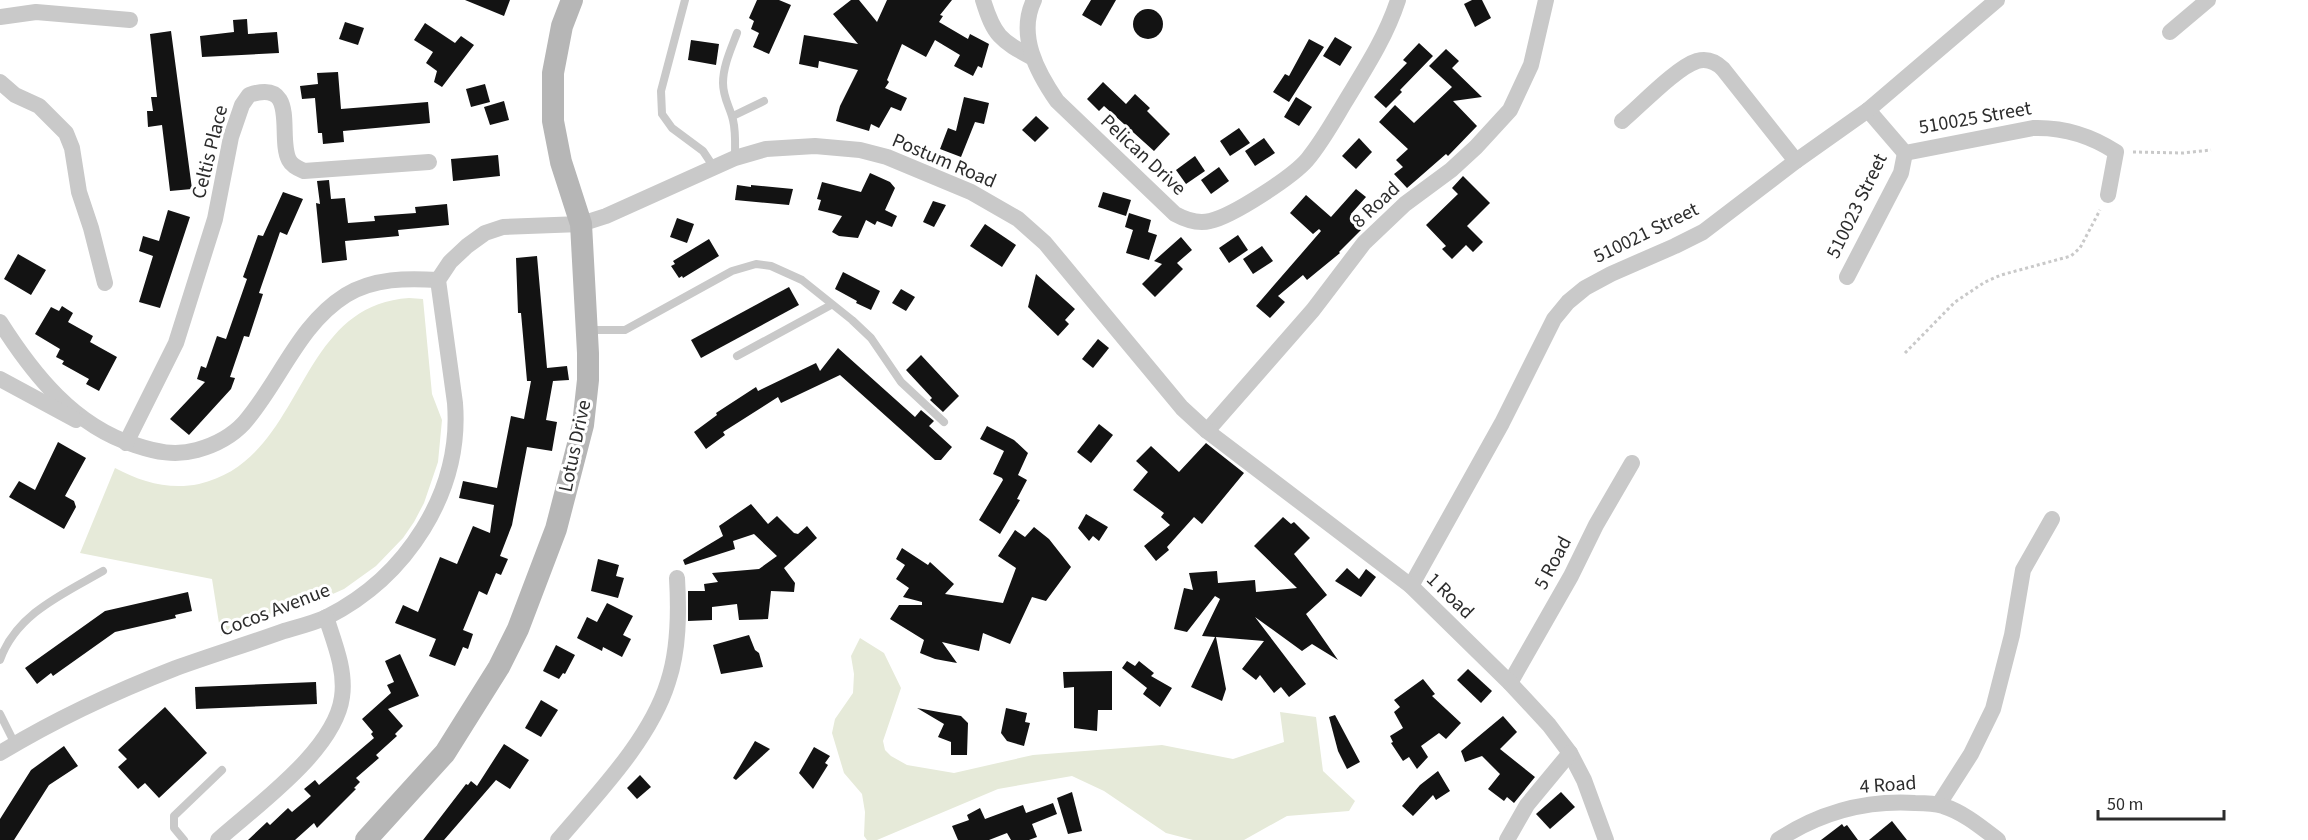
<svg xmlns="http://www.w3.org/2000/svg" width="2308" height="840" font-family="'Source Sans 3',sans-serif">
	<rect width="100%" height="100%" fill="#fff"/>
	<g fill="#e6ead9">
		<path d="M409,298L423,299L432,394L442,420L438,462L424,503L414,522L403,538L376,566L344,589L326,597L221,636L212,579L80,553L115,468C141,482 169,490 199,484C307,459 293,306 409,298Z"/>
		<path d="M860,638L884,653L901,688L883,741L885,750L891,756L907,765L954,773L1033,755L1162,745L1233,759L1284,742L1280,712L1316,717L1323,771L1355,801L1349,811L1287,816L1244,840H1193L1166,833L1104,791L1072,776L998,789L877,840H867L864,836L865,812L862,794L844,773L832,733L835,719L853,693L854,674L851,656Z"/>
	</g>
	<g fill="#131313">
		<path d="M465,0H510L504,16Z"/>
		<path d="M757,0H779L791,5L769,54L753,47L759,33L751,29L754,21L749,18Z"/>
		<path d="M851,0H859L877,22L887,0H952L940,15L943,16L939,22L968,39L970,34L989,44L982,68L978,66L973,76L954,66L960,55L935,40L926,57L902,44L887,80L889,82L885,88L907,98L901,111L891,107L879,128L871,124L869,131L836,121L840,106L858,70L819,61L818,68L799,64L804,35L858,44L833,14Z"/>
		<path d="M1091,0H1116L1101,26L1082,15Z"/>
		<path d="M1472,0H1482L1491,18L1475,27L1464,4Z"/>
		<circle cx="1148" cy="24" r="15"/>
		<path d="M247,19L248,34L277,32L279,53L202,57L200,36L234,32L233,20Z"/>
		<path d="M345,22L364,28L358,45L339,39Z"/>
		<path d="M425,23L455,43L461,36L474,45L442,87L434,82L437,71L426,63L433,52L414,40Z"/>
		<path d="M171,31L192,189L170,191L162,125L148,127L147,111H153L151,97H157L150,34Z"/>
		<path d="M1335,37L1352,47L1340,66L1323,56Z"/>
		<path d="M1309,39L1324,47L1289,102L1273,92L1285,74L1289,76Z"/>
		<path d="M691,40L719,44L716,65L688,60Z"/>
		<path d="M1419,43L1433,56L1400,90L1402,92L1386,108L1374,97L1407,63L1403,60Z"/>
		<path d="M1446,49L1459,61L1452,68L1482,97L1453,101L1477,126L1448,156L1446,154L1407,188L1394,174L1403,167L1396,160L1408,149L1379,122L1395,105L1414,123L1452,87L1429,66Z"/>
		<path d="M338,72L341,109L428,102L430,123L343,131L344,142L323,144L322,133H318L315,98L302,99L300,86L318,84L317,73Z"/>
		<path d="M1103,82L1126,104L1135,94L1150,108L1147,111L1170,134L1154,151L1104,106L1099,111L1087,99Z"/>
		<path d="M485,84L490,102L471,107L466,89Z"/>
		<path d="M964,97L989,103L984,124L975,122L961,157L940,149L948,128L956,131Z"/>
		<path d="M1296,97L1312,107L1299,126L1284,117Z"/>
		<path d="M504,101L509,120L490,125L484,107Z"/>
		<path d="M1036,116L1049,128L1035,142L1022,130Z"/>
		<path d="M1239,128L1250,143L1230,156L1220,141Z"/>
		<path d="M1264,138L1275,153L1255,166L1245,151Z"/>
		<path d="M1359,138L1372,152L1356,169L1342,156Z"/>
		<path d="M498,155L500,176L453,181L451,159Z"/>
		<path d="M1195,156L1205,171L1186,184L1176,170Z"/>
		<path d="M1219,167L1229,181L1211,194L1201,180Z"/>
		<path d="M870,173L890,182L895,188L885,210L897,216L892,227L877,221L875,225L866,220L858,238L839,236L832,232L842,216L818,210L821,200L817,199L822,182L861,192Z"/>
		<path d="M1463,176L1490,203L1467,226L1483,242L1473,252L1466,245L1452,259L1442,249L1446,246L1426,225L1458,194L1452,188Z"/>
		<path d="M329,180L331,199L345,198L348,223L375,221L374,216L416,213L415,207L447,204L449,225L398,230L399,236L345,241L347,260L322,263L316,203L320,204L317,181Z"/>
		<path d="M737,185L751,187V185L793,189L789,205L735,200Z"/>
		<path d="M1356,189L1366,197L1351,214L1355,219L1353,221L1361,230L1339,252L1340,253L1307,280L1303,275L1278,296L1285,302L1270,318L1256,306L1321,231L1319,229L1313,234L1290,213L1306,195L1331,217Z"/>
		<path d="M283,192L303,199L287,235L280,232L259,293L263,294L249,337L244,336L230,377L235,378L231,389L189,435L170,419L205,382L197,379L201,366L206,368L217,336L226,339L247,279L243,277L258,235L263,236Z"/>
		<path d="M1103,192L1131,200L1126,216L1098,207Z"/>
		<path d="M933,201L946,205L934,227L923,222Z"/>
		<path d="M168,210L190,217L160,308L139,302L153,256L139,251L143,236L159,241Z"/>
		<path d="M1129,213L1151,220L1148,232L1157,235L1149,260L1126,253L1133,230L1125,227Z"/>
		<path d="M677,218L694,224L687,243L670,237Z"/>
		<path d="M985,224L1016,245L1002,267L970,246Z"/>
		<path d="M1238,235L1248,250L1229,263L1219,248Z"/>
		<path d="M1181,237L1192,250L1177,263L1183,269L1155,297L1142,284L1162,264L1154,261Z"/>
		<path d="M709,239L719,256L683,278L682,276L679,278L671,266L675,264L673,261Z"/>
		<path d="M1262,246L1273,261L1253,274L1243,259Z"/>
		<path d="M18,254L46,270L31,295L4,279Z"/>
		<path d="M537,256L547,368L567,366L569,380L553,381L546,420L557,422L552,451L527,447L512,525L500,556L508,559L501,575L496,573L487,595L479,591L463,630L473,634L468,649L463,647L455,666L429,656L436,639L395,623L403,605L418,612L440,557L457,564L473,526L490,533L494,505L459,498L463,481L497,488L511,416L524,419L531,381H527L521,313H518L516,258Z"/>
		<path d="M843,272L880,291L871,310L856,303L857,301L835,289Z"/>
		<path d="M1036,274L1075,309L1065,320L1069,324L1058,336L1028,307Z"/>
		<path d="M789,287L799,305L701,358L691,340Z"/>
		<path d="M901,289L915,297L906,311L892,303Z"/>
		<path d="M62,306L73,313L68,322L93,336L90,342L117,357L99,391L86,384L89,379L62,364L64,361L56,357L60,349L35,334L51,307L59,311Z"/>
		<path d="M1098,339L1109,348L1093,368L1082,359Z"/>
		<path d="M838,348L915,417L921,410L934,421L929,426L952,447L941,460H935L840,375L781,403L778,397L723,432L725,435L706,449L694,432L717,415L716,413L756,387L758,391L816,363L820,371Z"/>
		<path d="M921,355L959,396L943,412L930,400L932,398L906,370Z"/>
		<path d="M1099,424L1113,435L1091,463L1077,452Z"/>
		<path d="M987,426L1014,440L1028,453L1018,475L1027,480L1017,499L1020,500L1000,534L979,520L1003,480L1002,478L993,474L1004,451L980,439Z"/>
		<path d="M58,442L86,458L65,496L74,501L76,507L64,529L9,497L19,481L35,490Z"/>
		<path d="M1206,443L1244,473L1202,524L1194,517L1167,547L1169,550L1156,561L1144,546L1170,525L1161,517L1164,513L1133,490L1148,472L1136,461L1151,446L1179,472Z"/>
		<path d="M751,504L768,524L777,516L794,533L798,534L807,526L817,538L784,568L795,583L794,592L771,591L768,619L739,620L737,604L712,607V620L688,621V591H705L704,584L718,582L712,573L759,569L777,556L754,534L733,541L735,549L685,565L683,560L723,536L719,526Z"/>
		<path d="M1086,514L1108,527L1099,541L1093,536L1089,541L1078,528Z"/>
		<path d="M1283,517L1291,524L1294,522L1310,538L1294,554L1327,595L1306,614L1338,660L1312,644L1302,651L1255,617L1306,684L1289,697L1281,687L1274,693L1260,675L1256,680L1242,669L1264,641L1216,637L1226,689L1222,701L1191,687L1215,637L1202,636L1220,599L1215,596L1187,632L1174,629L1184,588L1193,590L1189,573L1217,571L1218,583L1255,580L1256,592L1297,588L1254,546Z"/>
		<path d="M1034,527L1049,539L1071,567L1046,601L1032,597L1010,644L983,633L979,651L942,642L957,663L935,659L920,653L924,640L890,619L899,605H922V602L903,597L909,588L896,579L905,565L896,559L902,548L928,565L930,562L954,584L945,594L1003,603L1016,568L998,556L1015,530L1025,537Z"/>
		<path d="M598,559L619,565L616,576L624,578L618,598L591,591Z"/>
		<path d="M1347,568L1359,579L1366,569L1376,577L1361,597L1335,581Z"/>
		<path d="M188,592L192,611L175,615L176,618L115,632L53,676L51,673L37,684L25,668L105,611Z"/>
		<path d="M607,603L633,616L623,635L631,639L622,657L603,647L602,651L577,638L587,617L597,622Z"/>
		<path d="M749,635L755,650L759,653L763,667L721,674L713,645Z"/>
		<path d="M556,645L575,655L565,674L563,673L559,679L543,671Z"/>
		<path d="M400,654L419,696L388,709L403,726L395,734L397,736L376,755L379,758L356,778L360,782L354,788L356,789L317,828L314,823L295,840H248L267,822L270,825L288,808L292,812L311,796L304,789L315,780L319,785L374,738L371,734L373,732L362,719L391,693L387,685L394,682L385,661Z"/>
		<path d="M1127,661L1135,666L1139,661L1154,673L1151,676L1172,688L1160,707L1143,694L1147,688L1122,668Z"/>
		<path d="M1468,669L1492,691L1481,703L1457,680Z"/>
		<path d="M1112,671V710H1098L1097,731L1074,728V687L1064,688L1063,672Z"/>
		<path d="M1423,679L1435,694L1432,696L1461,723L1446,739L1439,733L1421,746L1428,757L1417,769L1409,757L1403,761L1391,743L1393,742L1390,736L1403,728L1394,712L1400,707L1394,700Z"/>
		<path d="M316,682L317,704L196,709L195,687Z"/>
		<path d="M541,700L558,710L541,737L525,728Z"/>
		<path d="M165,707L207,753L159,798L145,783L138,789L118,767L127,759L118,750Z"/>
		<path d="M917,708L961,716L968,723L967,755H951V742L938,737L944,724Z"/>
		<path d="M1006,708L1027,713L1025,722L1030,723L1024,746L1007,741L1001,733Z"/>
		<path d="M1335,715L1360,762L1347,769L1338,751L1329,717Z"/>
		<path d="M1503,716L1517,732L1500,749L1535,777L1514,803L1507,797L1504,801L1488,789L1500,774L1482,756L1465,762L1461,751Z"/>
		<path d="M755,741L770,749L736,780L733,778Z"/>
		<path d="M504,744L529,760L510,789L496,780L444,840H423L466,784L468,785L471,781L477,786Z"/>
		<path d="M64,746L78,766L49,785L14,840H0V819L31,770Z"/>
		<path d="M814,747L830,756L825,763L828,765L813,789L799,773Z"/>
		<path d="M1438,771L1450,791L1436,800L1433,795L1413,816L1402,806L1420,785Z"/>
		<path d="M640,775L651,787L637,799L627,788Z"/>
		<path d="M1072,792L1082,831L1068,834L1057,798Z"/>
		<path d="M1561,792L1575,807L1550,829L1536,814Z"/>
		<path d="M1053,803L1057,814L1032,824L1037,837L1029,840H1011L1007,833L989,840H958L952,826L969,820L967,815L980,808L985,819L1023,805L1026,813Z"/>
		<path d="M1892,821L1907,840H1869Z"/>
		<path d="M1842,824L1844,827L1847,825L1858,840H1821Z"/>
	</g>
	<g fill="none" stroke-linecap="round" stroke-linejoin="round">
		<g stroke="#c9c9c9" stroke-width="3" stroke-dasharray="3 3" stroke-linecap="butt">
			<path d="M2133,152L2183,153L2211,150"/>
			<path d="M1905,353L1955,302L1985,282L2001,275L2071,256L2080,248L2100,210"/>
		</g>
		<g stroke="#c9c9c9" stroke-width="8">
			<path d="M685,0L661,91L662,114L672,128L703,151L713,166"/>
			<path d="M733,116L764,101"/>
			<path d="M735,158C735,145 736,132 733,120C730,107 723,98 723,83C723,66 731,49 737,33"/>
			<path d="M588,330H625L732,271L756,264L771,266L802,280L852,320L871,338L901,382L944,422"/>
			<path d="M737,356L831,305"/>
			<path d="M0,660C16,614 63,594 103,571"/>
			<path d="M0,714L15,744"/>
			<path d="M184,840L174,828V816L222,770"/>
		</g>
		<g stroke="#c9c9c9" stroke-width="16">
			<path d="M983,0C994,36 1000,40 1033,58"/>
			<path d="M1034,0C1017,35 1037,72 1057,101L1175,214C1186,220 1198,224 1210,221C1233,216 1292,177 1307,160C1322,142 1333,122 1345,102C1365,69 1386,37 1398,0"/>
			<path d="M0,17L36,12L130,20"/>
			<path d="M2170,32L2208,0"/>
			<path d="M0,82L15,95L39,106L66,133L72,148L79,192L91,228L105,283"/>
			<path d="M1868,110L1905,153L2033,128C2064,127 2090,135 2116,152L2108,195"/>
			<path d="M1622,121C1640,106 1677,67 1697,61C1708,58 1716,62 1723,69L1796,161"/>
			<path d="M1847,277L1901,173L1905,153"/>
			<path d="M0,322C33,374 74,426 135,445C156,452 175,456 197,450C215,445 231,437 244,423C280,382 298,325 346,295C374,278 407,278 438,280"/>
			<path d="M0,379L76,420"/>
			<path d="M1207,431L1313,310L1364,243L1405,204L1451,170L1476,147L1510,110L1531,65L1546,0"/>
			<path d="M126,443L176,343L215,219L231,137L242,105L249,95C300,78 277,137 289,160C292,166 298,168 304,171L429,162"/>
			<path d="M1411,586L1502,423L1554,319L1568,302L1585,288L1611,274L1675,246L1703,232L1796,161L1868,110L1997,0"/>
			<path d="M1510,683L1571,576L1596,525L1632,463"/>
			<path d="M0,753C56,719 114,692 176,668C212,655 248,644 284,631C298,627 314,623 327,617C406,577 462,493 455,403L438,280L450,262L467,246L485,233L503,227L581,224L606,216L735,158L766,149L815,146L860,150L887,157L971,192L1018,219L1045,243L1182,408L1207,431L1411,586L1510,683L1549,725L1570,753L1584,780L1606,840"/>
			<path d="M1939,804L1971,754L1993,709L2012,635L2023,570L2052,519"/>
			<path d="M218,840C257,805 335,750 342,697C346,670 334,642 326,617"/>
			<path d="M558,840C597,794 650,740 668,682C679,649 679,612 677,578"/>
			<path d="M1507,840L1527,805L1570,753"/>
			<path d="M1778,840C1819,813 1866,800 1915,803C1924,803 1934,803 1943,806C1963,812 1981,827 1998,840"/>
		</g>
		<path stroke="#b6b6b6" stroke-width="22" d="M366,840L445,753L499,667L518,629L556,529L583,425L588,380V353L581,224L561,162L553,121V73L562,26L572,0"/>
	</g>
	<g text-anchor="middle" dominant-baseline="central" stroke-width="6" stroke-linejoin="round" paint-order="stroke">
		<g font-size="20" fill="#2c2c2c" stroke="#fff">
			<text transform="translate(1975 118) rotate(-10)">510025 Street</text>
			<text transform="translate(210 152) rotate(-76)">Celtis Place</text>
			<text transform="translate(1143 155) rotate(43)">Pelican Drive</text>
			<text transform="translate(944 161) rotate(23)">Postum Road</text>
			<text transform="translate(1376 205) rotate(-43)">8 Road</text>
			<text transform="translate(1857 206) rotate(-64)">510023 Street</text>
			<text transform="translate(1646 233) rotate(-26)">510021 Street</text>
			<text transform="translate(575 446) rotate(-78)">Lotus Drive</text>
			<text transform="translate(1553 563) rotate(-62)">5 Road</text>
			<text transform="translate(1450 596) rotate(44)">1 Road</text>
			<text transform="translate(275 610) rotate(-21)">Cocos Avenue</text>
			<text transform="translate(1888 785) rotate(-4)">4 Road</text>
		</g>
	</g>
	<path d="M2098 810v9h126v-9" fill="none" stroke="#2c2c2c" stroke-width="3"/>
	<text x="2107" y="810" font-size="18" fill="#2c2c2c" stroke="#ffffff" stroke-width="4.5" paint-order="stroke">50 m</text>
</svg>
